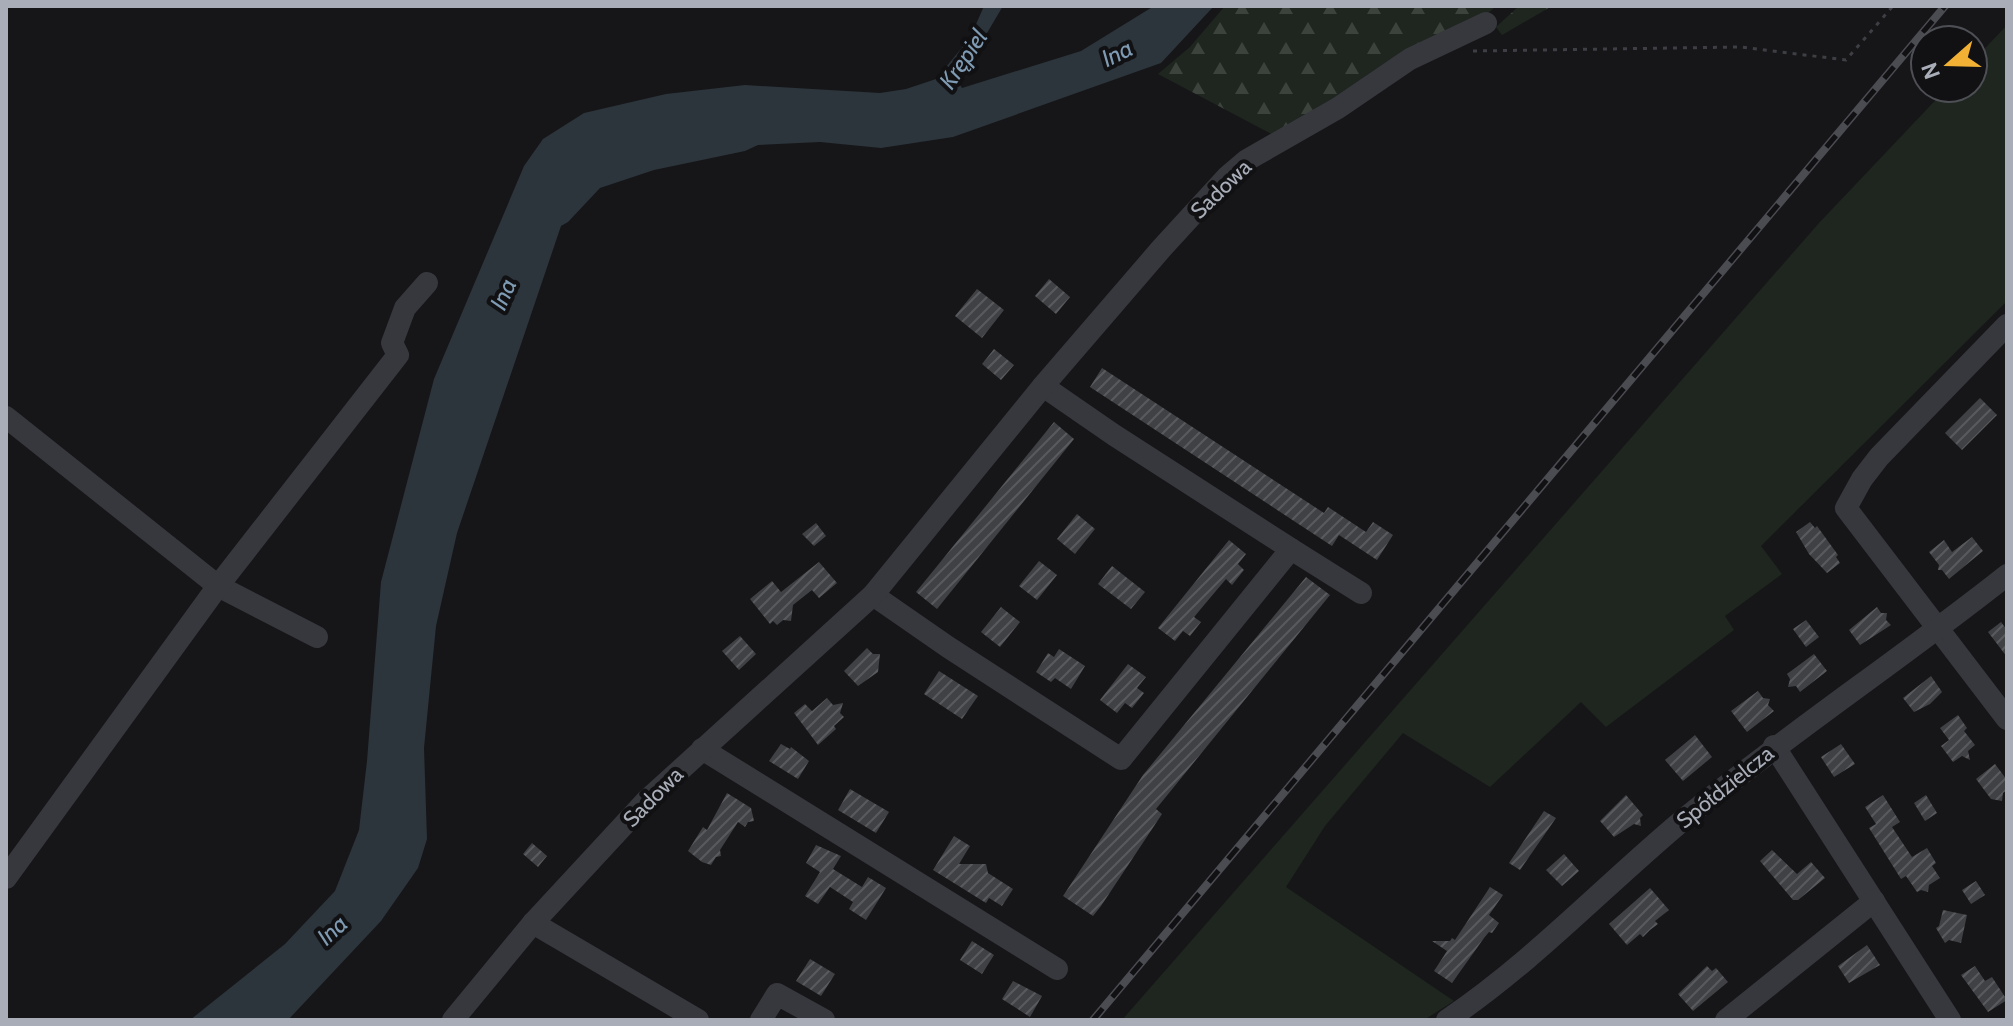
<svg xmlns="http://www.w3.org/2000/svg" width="2013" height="1026" font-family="Cabin,sans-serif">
	<defs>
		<pattern id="forest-firs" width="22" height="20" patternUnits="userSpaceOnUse" patternTransform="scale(2)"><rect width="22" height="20" fill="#1e261f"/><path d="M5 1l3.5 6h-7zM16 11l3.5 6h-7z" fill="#3c433d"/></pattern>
		<pattern id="building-hatch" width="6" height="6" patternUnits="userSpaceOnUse" patternTransform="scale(2)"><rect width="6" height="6" fill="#404145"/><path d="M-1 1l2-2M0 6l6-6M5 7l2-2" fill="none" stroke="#595a5e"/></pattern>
	</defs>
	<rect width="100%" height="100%" fill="#161618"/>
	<path fill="#1e261f" d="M2007,25V301L1761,546L1782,574L1725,616L1734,630L1606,727L1581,702L1490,787L1403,733L1325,826L1286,887L1454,1001L1424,1020H1122L1819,223L1947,88H1973V61Z"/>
	<g fill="url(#forest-firs)">
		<path d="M1225,6H1496L1486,15L1283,140L1158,74L1190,47Z"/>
		<path d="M1519,6H1552L1502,35L1496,27Z"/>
	</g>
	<path fill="#2c353c" d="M984,6H1003L958,82L962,88L1081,51L1154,6H1214L1161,63L953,137L881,148L820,142L758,145L745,151L654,170L600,188L568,222L561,226L457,533L436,626L424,748L427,839L418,868L381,921L288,1020H190L285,944L335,891L359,830L367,761L381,582L434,379L524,166L543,139L584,113L666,94L745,85L880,93L906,89L936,79L970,38Z"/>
	<g fill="url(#building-hatch)">
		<path d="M1049,279L1070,297L1056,314L1035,296Z"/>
		<path d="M977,289L1004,310L982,338L955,316Z"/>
		<path d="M994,349L1014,365L1001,380L982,364Z"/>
		<path d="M1102,368L1324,513L1328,507L1366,532L1373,522L1393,535L1377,560L1339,535L1332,546L1090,387Z"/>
		<path d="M1980,398L1997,415L1962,450L1945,433Z"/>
		<path d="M1054,422L1074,439L937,609L916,592Z"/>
		<path d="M1077,514L1095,529L1075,554L1057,539Z"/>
		<path d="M1810,522L1815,528L1817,526L1838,555L1836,557L1840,563L1827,573L1809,554L1796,532Z"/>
		<path d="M816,523L826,536L814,546L802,534Z"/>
		<path d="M1972,537L1983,551L1949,579L1942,570H1938L1939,565L1929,552L1944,540L1952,552Z"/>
		<path d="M1229,540L1246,554L1238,564L1244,570L1232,585L1226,579L1194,617L1201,622L1190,636L1183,631L1175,641L1158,628Z"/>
		<path d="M1039,561L1057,575L1037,600L1019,586Z"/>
		<path d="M819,562L837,583L819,598L812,590L793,605L791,621L783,620L777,625L773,621L770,624L750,599L772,581L781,592Z"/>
		<path d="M1112,566L1145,592L1131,609L1098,584Z"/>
		<path d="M1306,577L1330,595L1156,809L1162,814L1101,906L1093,916L1063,896L1143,775Z"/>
		<path d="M1001,607L1020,622L1000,647L981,632Z"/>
		<path d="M1877,607L1881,613H1887L1886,620L1891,625L1860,645L1849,630Z"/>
		<path d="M1806,620L1819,637L1806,647L1793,629Z"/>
		<path d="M2001,622L2007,630V657L1988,632Z"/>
		<path d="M740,636L756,654L739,670L722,651Z"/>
		<path d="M867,648L873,654H880L878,672L858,686L844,671Z"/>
		<path d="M1059,649L1085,666L1071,689L1055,678L1051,682L1036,672L1048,653L1054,657Z"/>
		<path d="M1814,654L1827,671L1800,692L1796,686L1788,687L1790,679L1787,674Z"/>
		<path d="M1128,664L1146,677L1137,688L1144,693L1132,708L1125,703L1117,713L1100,700Z"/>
		<path d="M939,671L978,696L962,719L924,694Z"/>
		<path d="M1931,676L1942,692L1930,704L1914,712L1903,698Z"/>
		<path d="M1758,691L1763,698L1770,699L1768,705L1774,711L1747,732L1731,711Z"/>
		<path d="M827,698L833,705L843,703L840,713L844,717L834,726L836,729L818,745L794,713L805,704L812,711Z"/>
		<path d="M1958,715L1967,728L1964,731L1975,745L1968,751L1970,760L1962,756L1953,762L1941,746L1949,740L1940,728Z"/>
		<path d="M1695,735L1712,757L1683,781L1665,760Z"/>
		<path d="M781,744L790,749L791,747L809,761L798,779L769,761Z"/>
		<path d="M1841,744L1855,764L1834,777L1821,757Z"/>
		<path d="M1995,764L2007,780V790L2003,793L2002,801L1991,799L1976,779Z"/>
		<path d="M850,789L889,812L876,833L838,810Z"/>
		<path d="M727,793L751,808L754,821L748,822L745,827L738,822L720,850L721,856L716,857L711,865L702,862L688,851L703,827L707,830Z"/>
		<path d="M1626,795L1643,815L1640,818L1641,826L1634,824L1614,837L1600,821Z"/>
		<path d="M1883,795L1900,822L1892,827L1912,857L1927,848L1936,863L1932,866L1940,878L1929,885L1928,892L1921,890L1917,892L1906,876L1901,879L1869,828L1876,824L1865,807Z"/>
		<path d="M1926,795L1937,813L1925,821L1914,803Z"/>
		<path d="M1544,811L1556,818L1520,870L1509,863Z"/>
		<path d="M954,836L970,846L959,864H986L988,873L1013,889L1002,906L989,898L986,903L933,870Z"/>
		<path d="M532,843L547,856L538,867L523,854Z"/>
		<path d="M816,845L841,856L833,869L862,887L868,877L886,888L866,920L849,909L853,902L830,887L818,904L805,896L820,872L806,863Z"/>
		<path d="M1772,850L1797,874L1811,862L1825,878L1798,900H1793L1760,861Z"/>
		<path d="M1564,854L1579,871L1562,886L1546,870Z"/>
		<path d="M1976,881L1985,895L1971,904L1962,890Z"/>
		<path d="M1490,887L1503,895L1489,915L1499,923L1492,933L1489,932L1484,938L1452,983L1434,971L1447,951L1432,941H1450L1452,938L1455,940Z"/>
		<path d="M1650,888L1669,910L1655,921L1658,924L1650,930L1643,937L1640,934L1627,945L1609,924Z"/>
		<path d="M1943,910L1967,915L1961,943L1949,940L1945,943L1936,928L1939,926Z"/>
		<path d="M972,941L994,955L982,974L960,960Z"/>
		<path d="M1867,945L1880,965L1849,983L1838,966Z"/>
		<path d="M810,959L835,974L821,996L796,981Z"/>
		<path d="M1707,966L1712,971L1716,968L1728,982L1693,1011L1678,994Z"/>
		<path d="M1975,966L1985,981L1992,977L2007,1000L1988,1012L1961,975Z"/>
		<path d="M1013,981L1042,996L1030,1017L1002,999Z"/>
	</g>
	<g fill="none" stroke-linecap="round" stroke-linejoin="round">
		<path stroke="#3d3f44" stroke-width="3" stroke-dasharray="4 6" stroke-linecap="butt" d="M1473,51L1740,47L1846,60L1893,6"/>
		<g stroke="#37383d" stroke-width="22">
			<path d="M2007,325L1879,457L1862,479L1846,508L2007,719"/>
			<path d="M1043,386L1114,435L1291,549"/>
			<path d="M6,417L218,586L317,637"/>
			<path d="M873,595L948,647L1121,759L1291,549L1361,593"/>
			<path d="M1774,746L1950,1020"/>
			<path d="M702,749L1057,969"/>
			<path d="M6,878L218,586L398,355L392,343L405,308L427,283"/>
			<path d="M533,923L698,1020"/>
			<path d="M453,1020L533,923L646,801L873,595L1043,386L1161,249L1227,177L1247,160L1338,108L1410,59L1486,23"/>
			<path d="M761,1020L777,994L824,1020"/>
			<path d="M1447,1020C1533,962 1604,886 1683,820C1788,734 1901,659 2007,575"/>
			<path d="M1726,1020L1874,901"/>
		</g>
		<defs>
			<path id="rail" d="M1093,1020L1945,6"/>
		</defs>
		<use href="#rail" stroke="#4a4c52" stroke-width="8"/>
		<use href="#rail" stroke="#111113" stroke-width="5" stroke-dasharray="15" stroke-linecap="butt"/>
	</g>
	<g text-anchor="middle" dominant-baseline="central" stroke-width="8" stroke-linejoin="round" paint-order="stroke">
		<g font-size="22" fill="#a8adb8" stroke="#111113">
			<text transform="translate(1221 189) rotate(-44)">Sadowa</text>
			<text transform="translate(1725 787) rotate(-39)">Spółdzielcza</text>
			<text transform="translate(653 797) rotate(-45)">Sadowa</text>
		</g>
		<g font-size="24" font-style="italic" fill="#7f9bb3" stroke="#111113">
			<text transform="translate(1117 53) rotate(-26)">Ina</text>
			<text transform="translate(963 59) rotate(-56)">Krępiel</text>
			<text transform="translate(503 294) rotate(-66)">Ina</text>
			<text transform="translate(332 930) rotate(-43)">Ina</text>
		</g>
	</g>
	<rect width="2013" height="1026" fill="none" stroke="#a8adb8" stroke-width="16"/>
	<g transform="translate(1949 64) rotate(250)"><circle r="38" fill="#111113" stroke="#4d4f55" stroke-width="2"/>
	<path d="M0-6L14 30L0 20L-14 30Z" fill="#f2b134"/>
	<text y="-12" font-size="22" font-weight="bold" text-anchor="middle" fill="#a8adb8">N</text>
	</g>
</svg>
